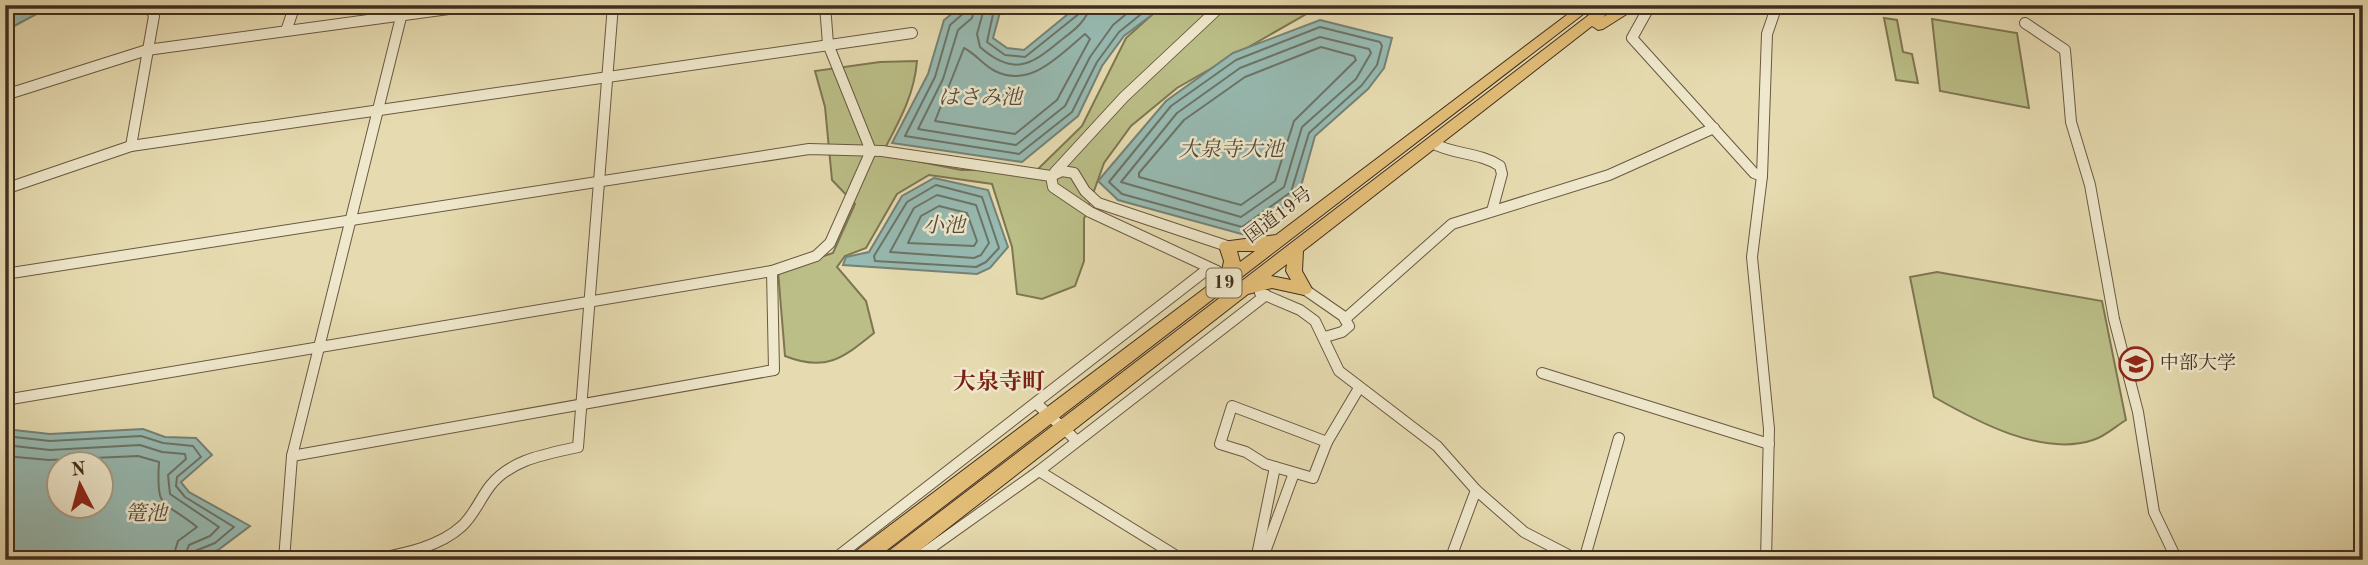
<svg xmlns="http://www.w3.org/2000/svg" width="2368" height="565" font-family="'Old Standard TT','Noto Serif JP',serif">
	<rect width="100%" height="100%" fill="#e6dbb0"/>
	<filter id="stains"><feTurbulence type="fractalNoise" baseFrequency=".00286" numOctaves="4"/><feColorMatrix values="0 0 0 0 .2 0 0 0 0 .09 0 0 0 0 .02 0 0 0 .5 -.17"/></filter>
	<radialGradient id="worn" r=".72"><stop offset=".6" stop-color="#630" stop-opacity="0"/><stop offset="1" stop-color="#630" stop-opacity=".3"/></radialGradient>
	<g fill="#bbbe87" stroke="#7e7652" stroke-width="2">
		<path d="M1163,5H1322L1177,88L1131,126L1104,163L1084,219V261L1075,286L1042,299L1017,294L1012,247L992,184L929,175L897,194L866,248L845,256L837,267L866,301L874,333C842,359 825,372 785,356L778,271L833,253L855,204L832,180L825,107L815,71L880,62L917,61C914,97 898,123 882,154L961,170H1037L1082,126L1126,38Z"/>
		<path d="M1884,18L1897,20L1903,52L1912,54L1918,83L1896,80Z"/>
		<path d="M1932,19L2017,33L2029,108L1940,91Z"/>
		<path d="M1937,272L2102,301L2126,420C2116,426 2104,437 2093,440C2042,457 1976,421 1934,397L1910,277Z"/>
	</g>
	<g fill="#97bab2" stroke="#758276" stroke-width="2" fill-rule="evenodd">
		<path d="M5,5H53L5,31Z"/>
		<path d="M963,5H1002L993,38L1007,48L1024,50L1079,5H1153V14L1124,36L1102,66L1078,116L1022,162L892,143L928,74L944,20Z"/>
		<path d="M1320,20L1392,38L1384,68L1368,89L1315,136L1298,197L1245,235L1118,200L1098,181L1166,101L1233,53Z"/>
		<path d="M934,178L988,190L1008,247L990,268L977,274L843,265L846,257L869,252L902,196Z"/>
		<path d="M5,429L50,434L143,429L165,437L196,438L212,455L181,482L189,492L250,526L218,550L191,560H5ZM102,463V505H60V463Z"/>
	</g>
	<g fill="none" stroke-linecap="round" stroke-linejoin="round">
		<g stroke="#6c7467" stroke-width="2">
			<path d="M966,5L965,12L950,25L935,77L905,136L1019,154L1072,112L1097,62L1119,32L1145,11L1146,5"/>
			<path d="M975,5L972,18L958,30L943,79L918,129L1016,145L1065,106L1090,57L1113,25L1137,5"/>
			<path d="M985,5L977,34L980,47C1013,76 1030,66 1060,41C1074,30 1085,23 1091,5"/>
			<path d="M995,5L987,42L1005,55L1025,57L1080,13L1082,5"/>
			<path d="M1320,27L1380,42L1382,46L1377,65L1362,85L1309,133L1291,192L1242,227L1122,194L1109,182L1171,106L1236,60Z"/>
			<path d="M1085,34L1090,39L1057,100L1015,134L935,121L964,48C976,54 983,65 995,71C1030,89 1060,55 1085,34Z"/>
			<path d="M1320,37L1369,49L1371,53L1356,79L1302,127L1284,187L1241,217L1121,182L1177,113L1240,68Z"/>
			<path d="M1321,47L1354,56L1356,60L1294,121L1275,181L1241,205L1139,177V173L1184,120L1245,77Z"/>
			<path d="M936,185L982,197L999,248L986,262L976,267L875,261L874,256L907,202Z"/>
			<path d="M937,195L976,205L989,243L981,255L974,258L890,252L914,208Z"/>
			<path d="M939,206L967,213L977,241L974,246L908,243L921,216Z"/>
			<path d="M5,436L50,441L141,436L163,443L193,446L201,457L177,477L176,486L185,497L234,527L215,543L195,551L192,560"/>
			<path d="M5,445L50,450L140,445L162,452L185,454L186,459L168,475L170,494L219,527L210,536L189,545L183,560"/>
			<path d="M5,456L49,460L138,456L159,462C156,511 162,499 197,527L178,541L172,560"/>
		</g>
		<defs>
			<g id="minor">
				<path d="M1641,5L1647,11L1632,38L1754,173L1762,176"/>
				<path d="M2025,23L2065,50L2071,122L2090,185L2114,319L2138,412L2154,512L2177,560"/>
				<path d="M286,31L295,5"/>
				<path d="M5,95L147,50L478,5"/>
				<path d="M1432,143C1454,155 1479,152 1500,166L1502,174L1492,211"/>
				<path d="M131,146L154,16L149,5"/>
				<path d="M1055,172L1124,97L1222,5"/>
				<path d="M1051,176L1053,187L1090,212L1217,271"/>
				<path d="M5,189L131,146L912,33"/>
				<path d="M5,274L809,149L882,151L1051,176L1062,171L1074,173L1085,191L1098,203L1227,246"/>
				<path d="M1304,289L1343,316L1349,326L1342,332L1325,337"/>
				<path d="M1260,293L1300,310L1315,321L1339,371L1437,446L1476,490L1524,532L1578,560"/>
				<path d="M1345,319L1452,224L1609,175L1714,128"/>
				<path d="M1542,373L1769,444"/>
				<path d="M5,400L772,271L816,256L830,243L871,151L828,44L825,5"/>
				<path d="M1036,403L1077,441"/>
				<path d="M1232,406L1327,442L1313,478L1265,464L1246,452L1220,444Z"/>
				<path d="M1327,442L1359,388"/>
				<path d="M292,456L774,370L772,271"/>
				<path d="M1039,471L1183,560"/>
				<path d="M284,560L292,456L404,5"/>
				<path d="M371,560C401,554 438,548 462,526C474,515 480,499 490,486C511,459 547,454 578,447L613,5"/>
				<path d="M833,560L1209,268"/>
				<path d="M914,560L1039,471L1266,295"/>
				<path d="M1256,560L1275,467"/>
				<path d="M1262,560L1294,473"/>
				<path d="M1450,560L1476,490"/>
				<path d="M1584,560L1619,438"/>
				<path d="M1766,560L1769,429L1752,257L1762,176L1767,34L1777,5"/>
			</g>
			<g id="trunk">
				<path d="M1580,5H1595L874,560H850L852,554L1221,276L1224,261L1219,246L1222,242L1276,235ZM1237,251H1255L1240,262Z"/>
				<path d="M1602,5H1617L1603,17L1625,5H1641L1603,29L1598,30L1592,26L1303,251L1302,271L1312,289L1310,293L1304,295L1272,288L1248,294L907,560H883L885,554ZM1287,264L1286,271L1291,280L1271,276Z"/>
			</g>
		</defs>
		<use href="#minor" stroke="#6b5841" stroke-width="12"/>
		<use href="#trunk" stroke="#422d1c" stroke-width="2"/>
		<use href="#minor" stroke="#efe8cc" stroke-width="10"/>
		<use href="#trunk" fill="#e3be78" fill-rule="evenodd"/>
	</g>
	<defs>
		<symbol id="university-ring" viewBox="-11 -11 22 22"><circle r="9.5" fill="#efe8cc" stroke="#8f2418" stroke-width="1.5"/><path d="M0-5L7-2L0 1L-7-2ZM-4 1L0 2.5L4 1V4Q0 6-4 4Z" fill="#8f2418"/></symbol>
	</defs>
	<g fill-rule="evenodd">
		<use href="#university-ring" x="2117" y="345" width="38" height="38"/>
	</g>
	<g text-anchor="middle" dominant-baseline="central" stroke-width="5" stroke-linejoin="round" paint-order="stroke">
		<rect fill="#efe8cc" stroke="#766551" stroke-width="2" x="1206.5" y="268.5" width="35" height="29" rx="5"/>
		<g font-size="18" font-weight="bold" fill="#422d1c">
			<text x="1224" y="283">19</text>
		</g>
		<g font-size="19" fill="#422d1c" stroke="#efe8cc">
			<text transform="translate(1279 216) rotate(-37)">国道19号</text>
		</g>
		<g font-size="19" fill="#422d1c" stroke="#efe8cc" text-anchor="start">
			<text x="2160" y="364">中部大学</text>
		</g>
		<g font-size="21" font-style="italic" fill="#53493a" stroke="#efe8cc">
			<text x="980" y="98">はさみ池</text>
			<text x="1231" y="150">大泉寺大池</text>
			<text x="944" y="226">小池</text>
			<text x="146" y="514">篭池</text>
		</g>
		<g font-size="23" font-weight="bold" fill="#7a1f14" stroke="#efe8cc">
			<text x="999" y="382">大泉寺町</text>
		</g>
	</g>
	<rect width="2368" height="565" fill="none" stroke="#e6dbb0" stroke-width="28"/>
	<rect x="7" y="7" width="2354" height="551" fill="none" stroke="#422d1c" stroke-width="3.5"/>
	<rect x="14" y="14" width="2340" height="537" fill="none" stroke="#422d1c" stroke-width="2"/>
	<g transform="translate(80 485) rotate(354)"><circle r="33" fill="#efe8cc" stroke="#aa9d86" stroke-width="2"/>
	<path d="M0-5L12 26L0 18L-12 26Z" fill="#8f2418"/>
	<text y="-10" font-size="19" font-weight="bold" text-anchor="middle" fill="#422d1c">N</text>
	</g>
	<rect width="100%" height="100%" filter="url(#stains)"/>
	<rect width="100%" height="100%" fill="url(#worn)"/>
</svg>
